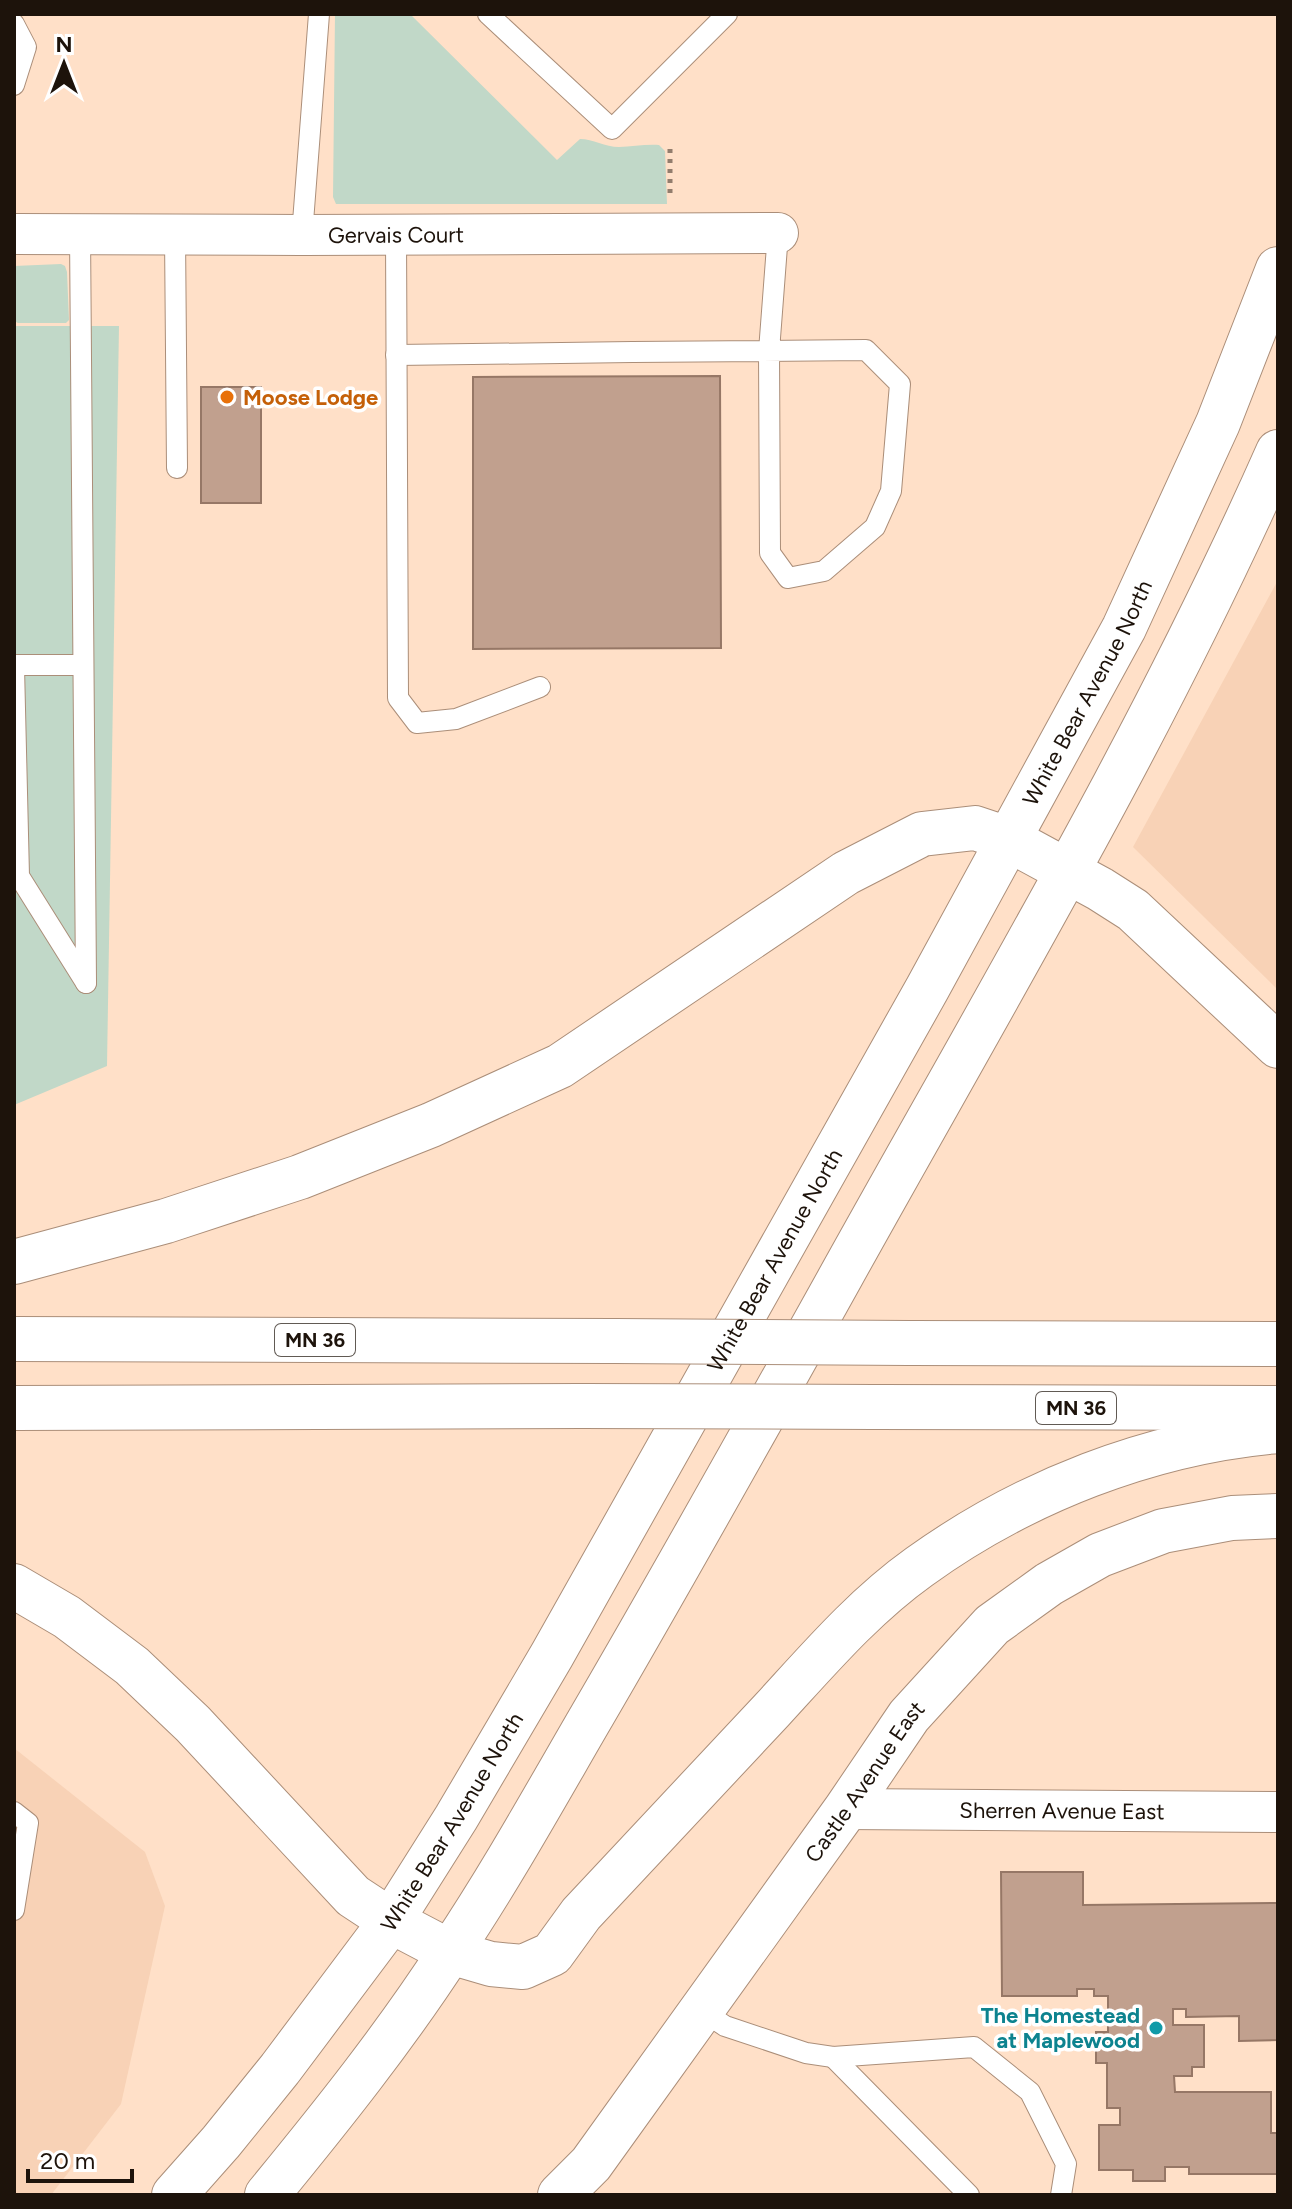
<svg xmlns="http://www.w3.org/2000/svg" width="1292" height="2209" font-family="Figtree,sans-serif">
	<rect width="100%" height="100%" fill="#ffe0c8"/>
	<g fill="#f8d2b6">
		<path d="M1278,580V990L1133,847Z"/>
		<path d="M14,1748L145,1852L165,1906L121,2104L51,2195H14Z"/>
	</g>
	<g fill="#c1d8c8">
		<path d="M335,14H410L557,160L580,139C593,139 605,147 619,147C632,147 645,144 659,145L665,151L667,204H336L333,197Z"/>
		<path d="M61,264L65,266L67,272L69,320L66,323H18L14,321V266Z"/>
		<path d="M14,326H119L107,1066L14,1105Z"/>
	</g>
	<g fill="#c1a08e" stroke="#967766" stroke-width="2">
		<path d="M720,376L721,648L473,649V377Z"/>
		<rect x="201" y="387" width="60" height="116"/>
		<path d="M1001,1872H1083V1905L1278,1903V2040L1239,2041V2016L1186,2017V2009H1173V2025H1204V2067H1192V2076H1174L1175,2092H1271V2133H1278V2174H1189V2167H1165V2181H1133V2170H1099V2125H1120V2108H1107V2063H1096V2032H1108V1996H1094V1989H1077V1996H1002Z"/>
	</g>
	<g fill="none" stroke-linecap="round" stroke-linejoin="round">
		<defs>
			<g id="service">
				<path d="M488,14L612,129L727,14"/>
				<path d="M14,24L26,47L14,85"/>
				<path d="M80,233L86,983"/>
				<path d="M175,234L177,468"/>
				<path d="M302,235L319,14"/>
				<path d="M396,235L398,698L417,723L456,719L540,687"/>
				<path d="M396,355C553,353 709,351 866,350L900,384L891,491L875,527L824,571L788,578L770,553L769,351L778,233"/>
				<path d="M14,665H83"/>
				<path d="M14,667L19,876L86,983"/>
				<path d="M14,1812L28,1823L14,1910"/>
				<path d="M702,2011L725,2026L806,2053L833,2057L974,2047L1030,2092L1066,2164L1061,2195"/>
				<path d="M833,2057L969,2195"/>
			</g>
			<g id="minor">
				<path id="s1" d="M14,234L302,235L778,233"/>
				<path id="s2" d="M846,1809L1278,1812"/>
			</g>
			<g id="tertiary">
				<path id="s3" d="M560,2195L591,2164L846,1809L909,1716L992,1625L1049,1584L1100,1555L1163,1531L1232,1518L1278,1516"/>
			</g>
			<g id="secondary">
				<path id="s4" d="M174,2195L221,2142L280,2069L391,1921L456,1818L552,1655L927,989L1124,628L1218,423L1278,269"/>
				<path d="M267,2195C331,2117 395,2037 450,1952C499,1879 542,1802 586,1726C673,1577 757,1427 841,1276C992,1004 1152,737 1278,452"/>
			</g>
			<g id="motorway">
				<path d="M14,1262L166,1221L300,1177L431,1125L560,1066L846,873L922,834L975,828L1008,839L1100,889L1133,910L1278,1046"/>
				<path d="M14,1339L615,1341"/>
				<path d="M909,1343L1278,1344"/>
				<path d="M874,1407L1278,1408"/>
				<path d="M14,1408L582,1406"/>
				<path d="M14,1586L67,1617L132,1666L193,1724L353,1896L391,1921L450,1952L491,1964L523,1967L552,1954L581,1914C644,1846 708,1778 772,1710C818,1660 863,1607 919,1567C1023,1492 1150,1442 1278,1431"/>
			</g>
		</defs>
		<use href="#service" stroke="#ab8e79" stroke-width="22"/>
		<use href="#minor" stroke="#ab8e79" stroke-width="42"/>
		<use href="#tertiary" stroke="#ab8e79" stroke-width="46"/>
		<use href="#secondary" stroke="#ab8e79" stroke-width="46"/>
		<use href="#motorway" stroke="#ab8e79" stroke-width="46"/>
		<path stroke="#927d6d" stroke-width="5" stroke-dasharray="4 6" stroke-linecap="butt" d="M670,149V197"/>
		<use href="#service" stroke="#fff" stroke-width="20"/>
		<use href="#minor" stroke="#fff" stroke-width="40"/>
		<use href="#tertiary" stroke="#fff" stroke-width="44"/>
		<use href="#secondary" stroke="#fff" stroke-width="44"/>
		<use href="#motorway" stroke="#fff" stroke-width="44"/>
		<defs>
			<g id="motorway-bridge">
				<path d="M615,1341L909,1343"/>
				<path d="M582,1406L874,1407"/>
			</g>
		</defs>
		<use href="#motorway-bridge" stroke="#ab8e79" stroke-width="46" stroke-linecap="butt"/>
		<use href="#motorway-bridge" stroke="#fff" stroke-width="44"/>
	</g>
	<circle fill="#e8710a" stroke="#fff" stroke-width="3" cx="227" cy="397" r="8"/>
	<circle fill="#0f9aa8" stroke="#fff" stroke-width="3" cx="1156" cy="2028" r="8"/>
	<g text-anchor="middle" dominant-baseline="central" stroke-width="7" stroke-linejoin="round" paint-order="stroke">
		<g fill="#fff" stroke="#615a54" stroke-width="2">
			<rect x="275" y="1324" width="80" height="32" rx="6"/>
			<rect x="1036" y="1392" width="80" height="32" rx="6"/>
		</g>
		<g font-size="20" font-weight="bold" fill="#1d130b">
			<text x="315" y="1340">MN 36</text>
			<text x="1076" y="1408">MN 36</text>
		</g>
		<g font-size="22" fill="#1d130b" stroke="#fff">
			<text stroke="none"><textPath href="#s1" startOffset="382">Gervais Court</textPath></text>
			<text stroke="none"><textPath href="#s4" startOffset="1762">White Bear Avenue North</textPath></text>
			<text stroke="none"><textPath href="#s4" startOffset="1114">White Bear Avenue North</textPath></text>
			<text stroke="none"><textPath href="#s3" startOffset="514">Castle Avenue East</textPath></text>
			<text stroke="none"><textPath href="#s2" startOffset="216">Sherren Avenue East</textPath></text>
			<text stroke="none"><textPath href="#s4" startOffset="466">White Bear Avenue North</textPath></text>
		</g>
		<g font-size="22" font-weight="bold" fill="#c56008" stroke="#fff" text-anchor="start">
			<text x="243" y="397">Moose Lodge</text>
		</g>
		<g font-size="22" font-weight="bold" fill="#0d838f" stroke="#fff" text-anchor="end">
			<text x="1140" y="2015">The Homestead<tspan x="1140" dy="25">at Maplewood</tspan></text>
		</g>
	</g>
	<rect width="1292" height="2209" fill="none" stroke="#1d130b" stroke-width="32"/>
	<g transform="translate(64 64)" stroke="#ffffff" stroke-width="6" paint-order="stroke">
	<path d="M0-6L14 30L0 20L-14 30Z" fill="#1d130b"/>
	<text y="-12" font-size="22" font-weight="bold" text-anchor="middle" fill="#1d130b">N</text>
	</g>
	<path d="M28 2169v12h104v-12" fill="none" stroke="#1d130b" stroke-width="4"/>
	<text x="40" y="2169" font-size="24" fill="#1d130b" stroke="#ffffff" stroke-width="6" paint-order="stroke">20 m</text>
</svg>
